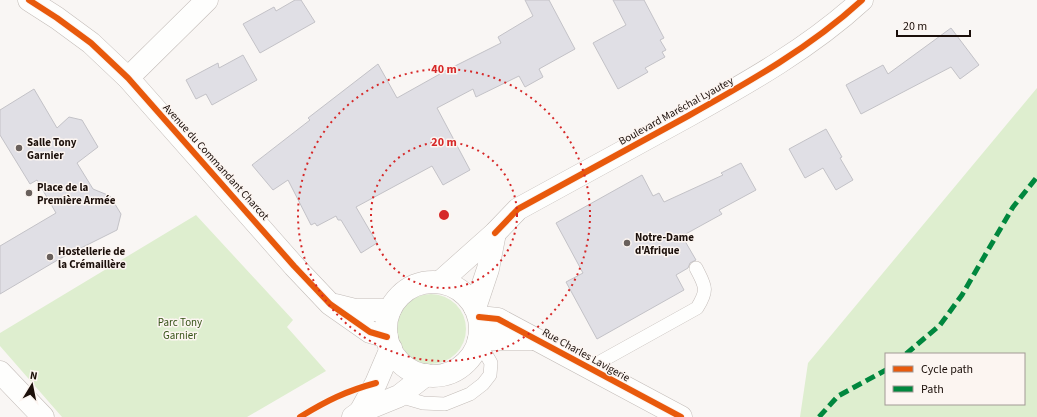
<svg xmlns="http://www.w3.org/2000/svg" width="1037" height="417" font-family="'Source Sans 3',sans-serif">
	<rect width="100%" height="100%" fill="#f9f6f4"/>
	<g fill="#deeecf" fill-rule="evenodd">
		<path d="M1037,88V417H800L808,363ZM886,354H1024V404H886Z"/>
		<path d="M196,215L293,320L287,327L326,371L247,417H62L0,346V333Z"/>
		<circle cx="431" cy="329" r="35"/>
	</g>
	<g fill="#e0dfe5" stroke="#c3c2c7">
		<path d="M295,0H301L315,22L260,53L243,24L274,7L276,11Z"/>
		<path d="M525,0H549L575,49L539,69L543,77L525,87L519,76L476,97L473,89L437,108L470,170L443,185L432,166L356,207L377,243L361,253L341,220H338L336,216L317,226L315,223L311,225L288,180L273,190L252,165L310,120L308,118L378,64L397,98L447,70L501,43L498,37L533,16Z"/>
		<path d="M613,0H644L664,38L660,40L666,50L662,52L665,57L645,68L648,72L618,89L593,43L626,25Z"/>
		<path d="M951,28L979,65L960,79L951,67L861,114L846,85L883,65L888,74Z"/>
		<path d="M243,55L257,80L212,105L206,94L196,99L186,80L218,63L219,68Z"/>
		<path d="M34,89L57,128L69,117L82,120L98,147L77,163L93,189L110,196L121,214L117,230L61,258L0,294V246L56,213L37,180L30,184L0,135V110Z"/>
		<path d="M826,129L842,157L840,158L853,180L836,190L823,168L805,178L789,149Z"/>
		<path d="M741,163L756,190L719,210L722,214L682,236L696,260L690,263L688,268L676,275L684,290L597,339L566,282L583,273L556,223L642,175L653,196L659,193L664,202L723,175L721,173Z"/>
	</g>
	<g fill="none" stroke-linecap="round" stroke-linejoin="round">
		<defs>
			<g id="service">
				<path d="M589,368L697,308C709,289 705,286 696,268"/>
				<path d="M399,396L423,403L445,404L470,394L483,384L490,375L491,363L479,342"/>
			</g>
			<g id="minor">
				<path d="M29,0L57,18L91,43L128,78L294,266L330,304L370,332L387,337"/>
				<path d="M128,78L207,0"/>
				<path d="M335,305L355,310H390"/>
				<path d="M479,317L498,319L681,417"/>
				<path d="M479,339H532"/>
				<path d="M0,372L43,417"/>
			</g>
			<g id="secondary">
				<path d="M440,282L495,233L518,209C575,178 632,147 688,116C749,82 811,47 862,0"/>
				<circle cx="433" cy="329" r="47"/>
				<path d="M475,308L488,269L495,233"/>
				<path d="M360,412L376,383L391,348"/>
				<path d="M353,417L360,412L399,396L426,375"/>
			</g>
		</defs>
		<use href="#service" stroke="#c3bcb8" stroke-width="14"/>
		<use href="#minor" stroke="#c3bcb8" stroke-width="23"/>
		<use href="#secondary" stroke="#c3bcb8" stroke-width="23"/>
		<use href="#service" stroke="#fefefd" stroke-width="13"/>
		<use href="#minor" stroke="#fefefd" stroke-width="22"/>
		<use href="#secondary" stroke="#fefefd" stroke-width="22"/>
		<g stroke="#00873e" stroke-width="5" stroke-dasharray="10 5" stroke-linecap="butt">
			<path d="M906,354L940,325L962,295L1013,207L1037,177"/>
			<path d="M819,417L838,396L886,370"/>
		</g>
		<defs>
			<g id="cycleway">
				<path d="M29,0L57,18L91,43L128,78L294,266L330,304L370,332L387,337"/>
				<path d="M495,233L518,209C575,178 632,147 688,116C749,82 811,47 862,0"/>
				<path d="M479,317L498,319L681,417"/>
				<path d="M300,417C326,401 346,391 376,383"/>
			</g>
		</defs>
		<use href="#cycleway" stroke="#fcf5f1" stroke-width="8"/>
		<use href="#cycleway" stroke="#e8590c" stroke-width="6"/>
	</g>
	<g fill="none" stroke="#d62828" stroke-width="2" stroke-dasharray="2 4">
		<circle cx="444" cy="215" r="73"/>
		<circle cx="444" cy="215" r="146"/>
	</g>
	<g fill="#69605c" stroke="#fcf5f1" stroke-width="1.5">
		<circle cx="19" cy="148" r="4"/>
		<circle cx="29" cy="193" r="4"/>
		<circle cx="627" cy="243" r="4"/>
		<circle cx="50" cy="257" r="4"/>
	</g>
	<g text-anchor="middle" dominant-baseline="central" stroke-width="3" stroke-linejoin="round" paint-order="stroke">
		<g font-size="11" fill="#1b0f0a" stroke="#fcf5f1">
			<text transform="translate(676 111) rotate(-29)">Boulevard Maréchal Lyautey</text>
			<text transform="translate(216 162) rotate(48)">Avenue du Commandant Charcot</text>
			<text transform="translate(586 355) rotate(29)">Rue Charles Lavigerie</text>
		</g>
		<g font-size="11" font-weight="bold" fill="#1b0f0a" stroke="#fcf5f1" text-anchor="start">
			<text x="27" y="142">Salle Tony<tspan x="27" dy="13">Garnier</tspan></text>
			<text x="37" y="187">Place de la<tspan x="37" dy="13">Première Armée</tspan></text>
			<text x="635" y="237">Notre-Dame<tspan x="635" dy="13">d'Afrique</tspan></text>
			<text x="58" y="251">Hostellerie de<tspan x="58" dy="13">la Crémaillère</tspan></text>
		</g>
		<g font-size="11" fill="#355216" stroke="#fcf5f1">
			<text x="180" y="322">Parc Tony<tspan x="180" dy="13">Garnier</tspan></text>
		</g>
	</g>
	<circle cx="444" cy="215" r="6" fill="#d62828" stroke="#fcf5f1" stroke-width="2"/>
	<g font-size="12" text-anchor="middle" font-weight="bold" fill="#d62828" stroke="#fcf5f1" stroke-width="3" stroke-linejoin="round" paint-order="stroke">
		<text x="444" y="73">40 m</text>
		<text x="444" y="146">20 m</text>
	</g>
	<rect x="885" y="353" width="140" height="52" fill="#fcf5f1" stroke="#a29995"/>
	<rect x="893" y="366" width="20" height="6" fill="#e8590c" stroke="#a29995"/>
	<text x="921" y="373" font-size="12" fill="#1b0f0a">Cycle path</text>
	<rect x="893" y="386" width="20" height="6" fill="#00873e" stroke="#a29995"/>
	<text x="921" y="393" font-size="12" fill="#1b0f0a">Path</text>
	<g transform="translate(32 385) rotate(10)" stroke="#fcf5f1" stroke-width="3" paint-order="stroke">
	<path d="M0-3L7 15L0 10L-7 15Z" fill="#1b0f0a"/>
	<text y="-6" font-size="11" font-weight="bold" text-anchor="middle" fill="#1b0f0a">N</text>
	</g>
	<path d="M897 30v6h73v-6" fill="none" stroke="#1b0f0a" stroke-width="2"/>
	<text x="903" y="30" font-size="12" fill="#1b0f0a" stroke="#fcf5f1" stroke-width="3" paint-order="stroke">20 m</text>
</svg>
